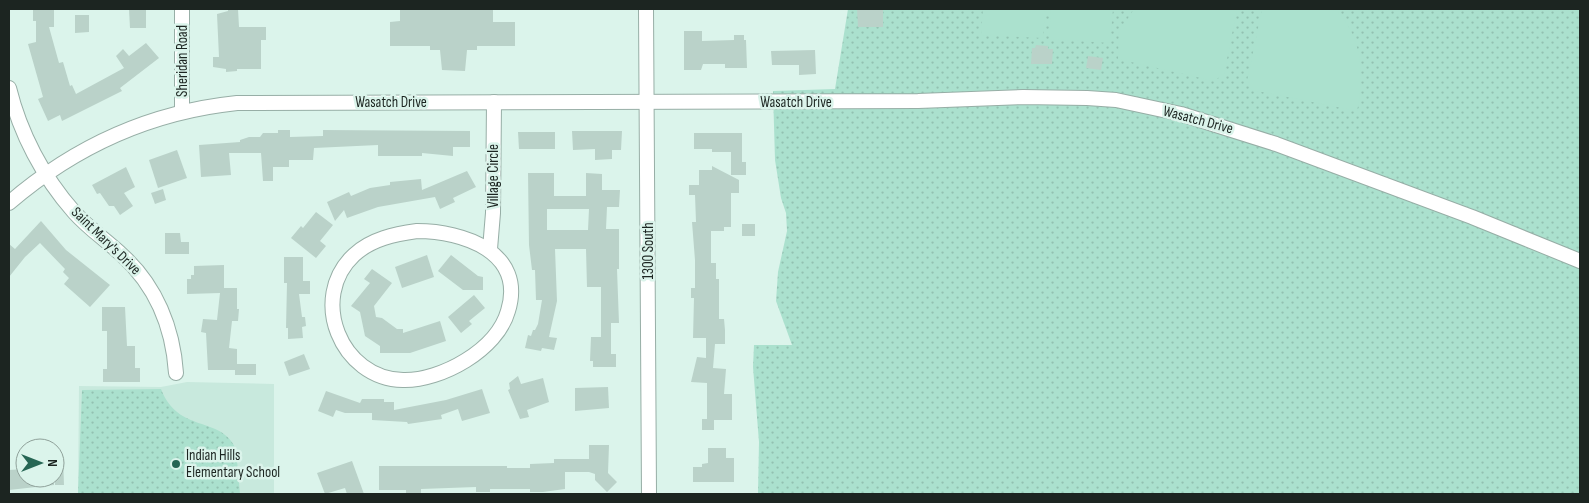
<svg xmlns="http://www.w3.org/2000/svg" width="1589" height="503" font-family="'Sofia Sans Condensed',sans-serif">
	<defs>
		<pattern id="grass-dots" width="8" height="8" patternUnits="userSpaceOnUse" patternTransform="scale(1.25)"><rect width="8" height="8" fill="#abe1ce"/><path d="M2 2h.1M6 6h.1" fill="none" stroke="#93c1b1" stroke-width="1.8" stroke-linecap="round"/></pattern>
	</defs>
	<rect width="100%" height="100%" fill="#dbf4eb"/>
	<path fill="#c8e9dd" d="M187,382L274,384V494H78L79,386L161,387Z"/>
	<g fill="url(#grass-dots)">
		<path d="M848,9H1580V494H758L759,442L753,367L754,345H792L776,301L778,272L787,231L786,213L781,198L775,160L773,91L835,89Z"/>
		<path d="M161,389C178,434 221,415 236,449L240,494H78L82,390Z"/>
	</g>
	<g fill="#abe1ce">
		<path d="M983,9H1045L1043,38L981,35Z"/>
		<path d="M1051,9H1113L1110,43L1049,39Z"/>
		<path d="M1134,9H1237L1224,74L1214,81L1118,59L1119,32Z"/>
		<path d="M1262,9H1335C1362,35 1365,76 1357,111L1252,90L1247,81Z"/>
	</g>
	<g fill="#bad2c9" fill-rule="evenodd">
		<path d="M33,9H54V27H49L59,63L63,62L70,86L72,85L76,94L124,68L116,56L123,49L129,56L146,43L159,58L120,88L122,91L62,121L60,115L48,121L38,99L43,97L28,44L36,42V21H33Z"/>
		<path d="M129,9H146V28H130Z"/>
		<path d="M228,9H238L239,27H266V40H261V69H237V71L226,72V69L213,67V57H219L217,14L228,11Z"/>
		<path d="M400,9H493V22H515V46H477V50H467L465,71L442,70L440,50H430V46H390V22L400,21Z"/>
		<path d="M857,9H883V27H858Z"/>
		<path d="M75,15H89V32L75,33Z"/>
		<path d="M684,31H702V41L734,40V35H744V40H746L747,68H725V64H703L701,70H684Z"/>
		<path d="M1036,45L1048,46V49H1053L1052,64H1031L1032,48H1035Z"/>
		<path d="M815,50L816,74L799,75V65H772L771,51Z"/>
		<path d="M1088,56L1103,58L1101,70L1086,68Z"/>
		<path d="M278,130H290V137L323,136V130L470,131V147H453V156L422,153V156H378V145L314,148L313,160H289V167H273V181H263L261,153H229L231,175L201,177L199,145L240,142V140L249,137H260L263,133H278Z"/>
		<path d="M572,131H622L621,150H612V159L595,160V149L573,150Z"/>
		<path d="M518,132H555V149H519Z"/>
		<path d="M694,133H742V162H746V175H731V152H712V149H694Z"/>
		<path d="M177,150L187,178L158,188L149,160Z"/>
		<path d="M712,166L739,180V193H731V227H724V231H711V263H716V279H719V319H724L725,330V344H715L713,368L726,369L724,394H732V420H714V430H702V419H707V383L691,382L697,357L706,358V338H693L694,298H691V288H695V260L692,222H696L695,195H689V185H699V170H712Z"/>
		<path d="M126,167L135,187L124,193L133,206L120,215L114,206H109L100,193L97,194L92,185Z"/>
		<path d="M467,171L476,187L453,198L455,202L440,209L435,197L378,207L347,218L344,210L335,221L327,202L349,192L351,196L370,188L390,185V182L421,179L422,190Z"/>
		<path d="M528,173H554V196H586V173L602,174V190H620L619,207H607L606,229H619V269H617L619,323H611V354H616V367H593V361H590L591,337H601V287H587L586,249H555L557,301L549,337L557,338L554,350L542,348L541,351L525,348L528,335L531,336L533,330H535L538,324L542,300H536L535,270H532L529,245ZM547,209H589L588,230H547Z"/>
		<path d="M163,189L166,200L155,204L151,193Z"/>
		<path d="M316,212L333,225L320,241L326,246L316,258L291,238L301,226L303,228Z"/>
		<path d="M41,221L66,250L110,285L90,307L64,284L69,278L63,272L65,269L40,243L25,257L9,277V244L15,249Z"/>
		<rect x="742" y="224" width="13" height="12"/>
		<path d="M165,233H180L181,242H189V254H165Z"/>
		<path d="M427,255L434,277L402,288L395,267Z"/>
		<path d="M451,255L478,276L483,277V290H463L438,271Z"/>
		<path d="M284,257H303V281H310V294H299L302,317H305L306,326L302,327L303,338L288,339V328H286L287,283H284Z"/>
		<path d="M224,265V288H237V309H239L238,321H232L229,348L237,349V364H256V375H235V370H208L206,333L201,332L203,319L217,320L220,293L187,294V279H191V275H194V266Z"/>
		<path d="M372,269L392,283L374,306L376,317L382,318L397,329H403V333L440,321L446,341L410,353H380V346L365,336L360,312L351,306L370,283L364,279Z"/>
		<path d="M474,295L485,308L469,321L472,324L461,333L448,317Z"/>
		<path d="M102,307H125L127,346H135V368H140V382H103V369H107V331H102Z"/>
		<path d="M304,354L310,369L289,376L284,362Z"/>
		<path d="M518,376L521,384L543,378L549,402L527,410L529,417L520,419L508,390L510,389L509,383Z"/>
		<path d="M608,387L609,408L575,411V388Z"/>
		<path d="M482,389L490,413L462,421L458,409L441,415L442,419L408,424L407,422L372,420V413H345L336,410L333,417L318,411L326,391L360,403L362,399H384V402H394V410L446,400Z"/>
		<path d="M589,445H609L608,473L617,482L607,492L595,480V474L589,472H565V489L543,492H530V489H490V492H476V487L421,489V493H406V490H379V466H507V468H530V464L554,463V459H589Z"/>
		<path d="M708,448H726V458H734V482H693V467H702V464L708,463Z"/>
		<path d="M55,456H63L64,485H55Z"/>
		<path d="M352,461L364,494H347L345,488L325,494L317,473Z"/>
		<path d="M25,469V478H54V485L9,490V470Z"/>
	</g>
	<g fill="none" stroke-linecap="round" stroke-linejoin="round">
		<defs>
			<g id="minor">
				<path d="M182,9V112"/>
				<path d="M646,9L649,494"/>
				<path d="M9,88C20,133 43,177 74,212C88,228 106,240 122,255C156,286 173,328 176,373"/>
				<path d="M9,203C74,147 151,112 237,103L918,101L1023,97L1087,98L1116,100L1181,114L1276,144L1472,217L1580,261"/>
				<path d="M417,231C463,231 526,252 508,311C497,350 441,381 403,380C341,379 308,298 354,255C371,239 395,234 417,231Z"/>
				<path d="M490,249L493,213L494,102"/>
			</g>
		</defs>
		<use href="#minor" stroke="#97aea6" stroke-width="16"/>
		<use href="#minor" stroke="#fff" stroke-width="14"/>
	</g>
	<circle fill="#266654" stroke="#dbf4eb" stroke-width="2" cx="176" cy="464" r="5"/>
	<g text-anchor="middle" dominant-baseline="central" stroke-width="5" stroke-linejoin="round" paint-order="stroke">
		<g font-size="15" fill="#1c2521" stroke="#dbf4eb">
			<text transform="translate(182 61) rotate(-90)">Sheridan Road</text>
			<text x="391" y="102">Wasatch Drive</text>
			<text x="796" y="102">Wasatch Drive</text>
			<text transform="translate(1198 120) rotate(15)">Wasatch Drive</text>
			<text transform="translate(493 176) rotate(-90)">Village Circle</text>
			<text transform="translate(106 241) rotate(44)">Saint Mary's Drive</text>
			<text transform="translate(648 251) rotate(-90)">1300 South</text>
		</g>
		<g font-size="15" fill="#1c2521" stroke="#dbf4eb" text-anchor="start">
			<text x="186" y="455">Indian Hills<tspan x="186" dy="17">Elementary School</tspan></text>
		</g>
	</g>
	<rect width="1589" height="503" fill="none" stroke="#1c2521" stroke-width="20"/>
	<g transform="translate(40 463) rotate(90)"><circle r="24" fill="#dbf4eb" stroke="#8fa19a"/>
	<path d="M0-4L9 19L0 12L-9 19Z" fill="#266654"/>
	<text y="-8" font-size="14" font-weight="bold" text-anchor="middle" fill="#1c2521">N</text>
	</g>
</svg>
